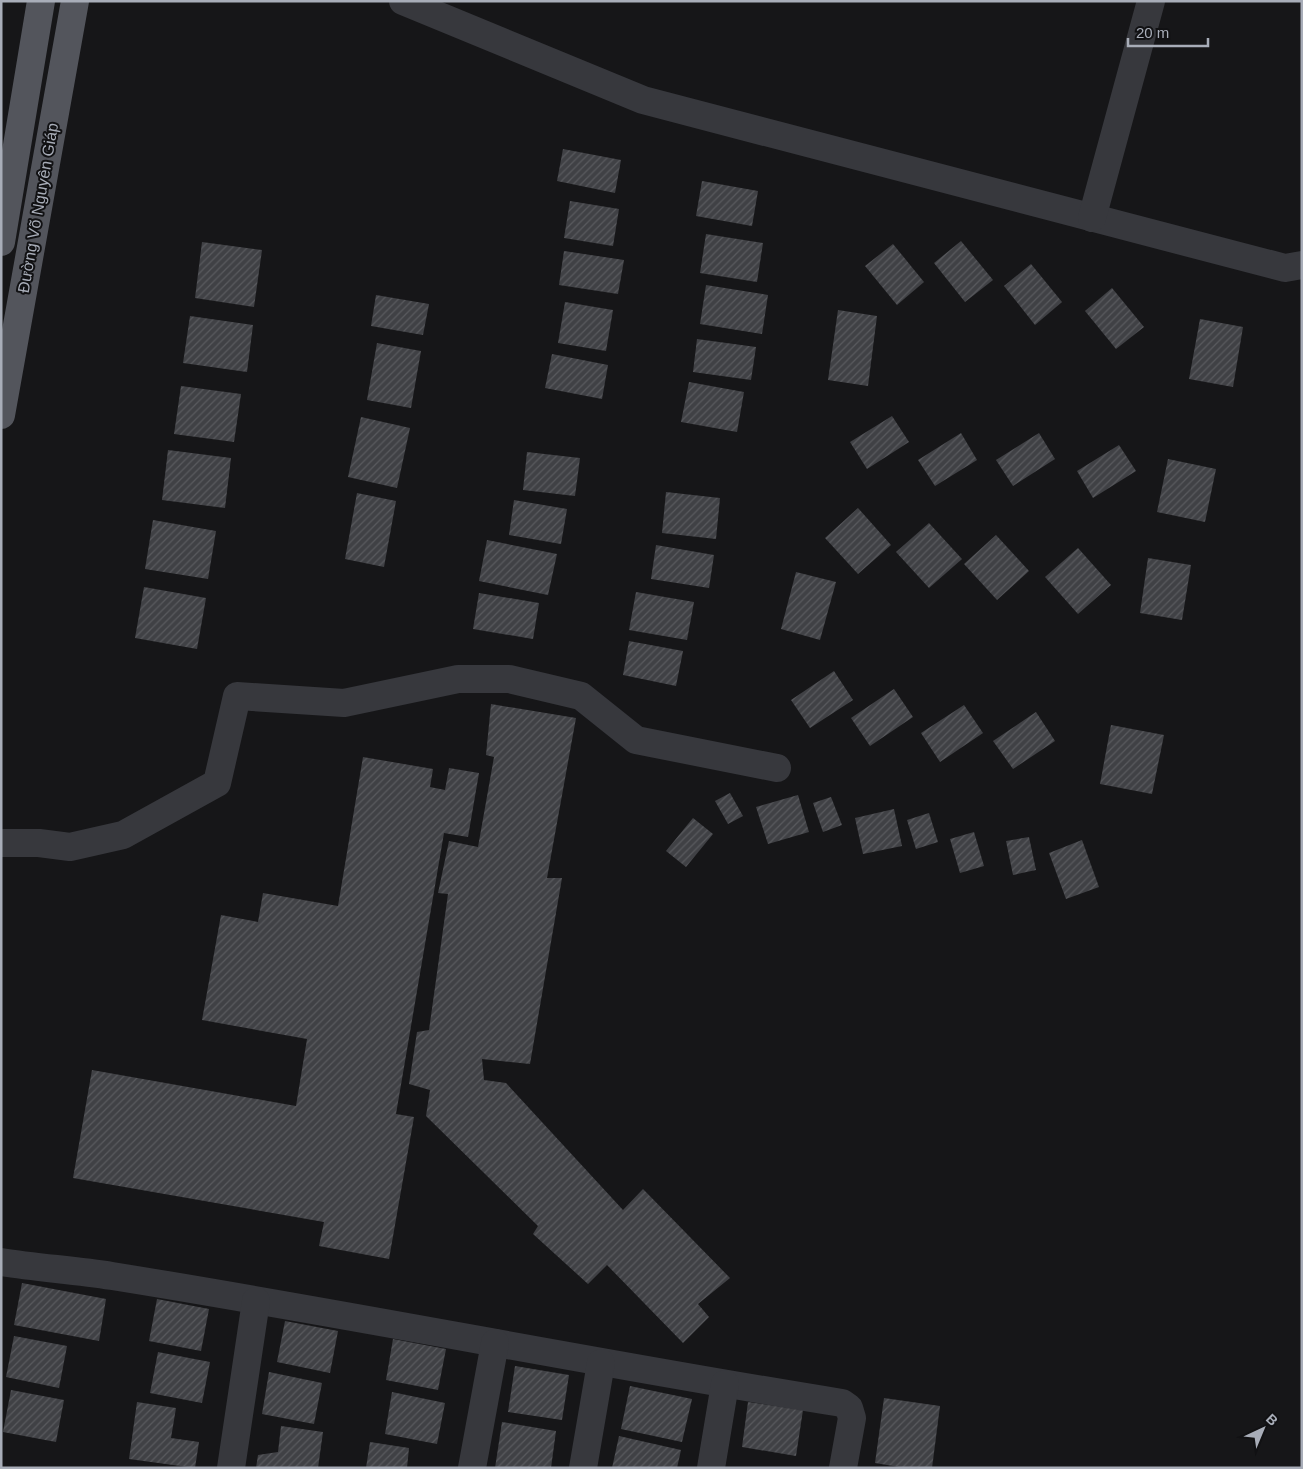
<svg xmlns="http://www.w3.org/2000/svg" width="1303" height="1469" font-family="Arial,sans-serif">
	<defs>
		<pattern id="building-hatch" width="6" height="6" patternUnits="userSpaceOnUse" patternTransform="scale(1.25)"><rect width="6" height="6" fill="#404145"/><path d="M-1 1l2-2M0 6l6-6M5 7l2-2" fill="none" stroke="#595a5e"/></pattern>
	</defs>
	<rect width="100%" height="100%" fill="#161618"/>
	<g fill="url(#building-hatch)">
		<path d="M563,149L621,160L615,193L557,181Z"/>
		<path d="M702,181L758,191L752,226L696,216Z"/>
		<path d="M570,201L619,209L613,246L564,238Z"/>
		<path d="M706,234L763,243L757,282L700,273Z"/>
		<path d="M961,241L993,280L965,302L934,263Z"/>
		<path d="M202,242L262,250L254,307L195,298Z"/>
		<path d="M893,244L924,282L897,305L865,266Z"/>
		<path d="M564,251L624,260L618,294L559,285Z"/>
		<path d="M1031,264L1062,302L1035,325L1004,286Z"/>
		<path d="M706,285L768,295L762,334L700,324Z"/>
		<path d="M1112,288L1144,327L1116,349L1085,311Z"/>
		<path d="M376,295L429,304L423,335L371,326Z"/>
		<path d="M565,302L613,310L606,351L558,343Z"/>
		<path d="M838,310L877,316L868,386L828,380Z"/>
		<path d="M190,316L253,325L247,372L183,363Z"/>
		<path d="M1200,319L1243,327L1233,387L1189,379Z"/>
		<path d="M697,339L756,347L751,380L693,372Z"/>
		<path d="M377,343L421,351L411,408L367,400Z"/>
		<path d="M552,354L608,365L602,399L545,388Z"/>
		<path d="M689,382L744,392L737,432L681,422Z"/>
		<path d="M181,386L241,394L234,442L174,434Z"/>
		<path d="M892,416L909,442L867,469L850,442Z"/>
		<path d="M361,417L410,428L397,488L348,477Z"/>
		<path d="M961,433L977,460L935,486L918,460Z"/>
		<path d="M1039,433L1055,459L1013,486L996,460Z"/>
		<path d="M1119,445L1136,471L1093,498L1077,471Z"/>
		<path d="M168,450L231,458L225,508L162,500Z"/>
		<path d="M527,452L580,458L575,496L523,490Z"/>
		<path d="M1168,459L1216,469L1205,522L1157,512Z"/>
		<path d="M666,492L720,498L716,539L662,533Z"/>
		<path d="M357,493L396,501L384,567L345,559Z"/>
		<path d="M514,500L567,509L561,544L509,535Z"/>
		<path d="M858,508L891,545L858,574L825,538Z"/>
		<path d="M153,520L216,531L208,579L145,569Z"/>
		<path d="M929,523L962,559L929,588L896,552Z"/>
		<path d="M996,535L1029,571L997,600L964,564Z"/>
		<path d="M487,540L557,554L548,595L479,581Z"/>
		<path d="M656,545L714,555L709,588L651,579Z"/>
		<path d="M1078,548L1111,585L1078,614L1045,577Z"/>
		<path d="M1148,558L1191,565L1182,620L1140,613Z"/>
		<path d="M796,572L836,582L820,640L781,629Z"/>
		<path d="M144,587L206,598L197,649L135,638Z"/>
		<path d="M636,592L694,602L687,640L629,630Z"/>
		<path d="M479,593L539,603L533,639L473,629Z"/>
		<path d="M629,641L683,651L676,686L623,675Z"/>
		<path d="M834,671L853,700L810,728L791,700Z"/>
		<path d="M894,689L913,717L870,746L851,718Z"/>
		<path d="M491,704L576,718L547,878H562L530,1064L482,1059L484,1080L506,1083L623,1210L643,1189L730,1278L698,1304L709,1317L683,1343L607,1265L588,1284L533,1234L538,1226L426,1116L430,1090L409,1084L417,1032L429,1030L448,894L438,893L449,841L478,847L494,757L486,755Z"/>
		<path d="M964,705L983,733L940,762L921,733Z"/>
		<path d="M1036,712L1055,741L1013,769L993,741Z"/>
		<path d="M1111,725L1164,735L1152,794L1100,784Z"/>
		<path d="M363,757L433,769L430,787L445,790L449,768L479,773L468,837L444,833L396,1114L414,1117L389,1259L319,1246L324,1222L73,1178L92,1070L296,1106L307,1039L202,1020L221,915L258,922L263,893L338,906Z"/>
		<path d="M730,793L743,816L728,824L715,801Z"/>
		<path d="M798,795L809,832L768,844L756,807Z"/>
		<path d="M831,797L842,825L823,832L813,803Z"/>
		<path d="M894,809L902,846L863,854L855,818Z"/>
		<path d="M929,813L938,842L916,849L907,820Z"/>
		<path d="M693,818L713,834L686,867L666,851Z"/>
		<path d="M974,832L984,866L960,873L950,839Z"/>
		<path d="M1029,837L1036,870L1013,875L1006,841Z"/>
		<path d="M1082,840L1099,887L1066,899L1049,853Z"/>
		<path d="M22,1283L106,1299L99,1341L14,1325Z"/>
		<path d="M157,1299L209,1309L201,1351L149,1341Z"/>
		<path d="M285,1321L338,1331L330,1373L277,1362Z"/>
		<path d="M14,1336L67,1346L59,1388L6,1377Z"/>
		<path d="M393,1339L446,1349L438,1390L386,1380Z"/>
		<path d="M158,1352L210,1362L202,1403L150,1393Z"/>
		<path d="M515,1366L569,1375L562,1420L508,1412Z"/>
		<path d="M269,1372L322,1383L314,1424L262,1414Z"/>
		<path d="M630,1386L692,1399L682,1442L621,1429Z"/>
		<path d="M11,1390L64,1400L56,1442L3,1432Z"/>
		<path d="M392,1392L445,1403L437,1444L385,1434Z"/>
		<path d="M884,1398L940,1406L932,1468H905L875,1463Z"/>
		<path d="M137,1402L176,1408L171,1438L199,1442L195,1468L129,1459Z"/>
		<path d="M748,1402L803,1410L796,1456L742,1447Z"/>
		<path d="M502,1422L556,1431L551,1468H495Z"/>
		<path d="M281,1426L323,1432L318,1468H256L258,1455L278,1452Z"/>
		<path d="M619,1436L681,1450L677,1468H612Z"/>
		<path d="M370,1442L409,1448L407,1468H366Z"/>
	</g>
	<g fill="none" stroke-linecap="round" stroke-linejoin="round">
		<g stroke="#37383d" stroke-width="28">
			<path d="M403,1L643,100L1285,268L1302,265"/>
			<path d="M1092,218L1151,1"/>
			<path d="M1,843H39L70,847L123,835L217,783L237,696L344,703L458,679H509L581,696L636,740L777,768"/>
			<path d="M1,1262C38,1268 75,1270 112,1276C356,1315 598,1364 842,1403L849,1408L852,1418L843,1468"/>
			<path d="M231,1468L256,1301"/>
			<path d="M472,1468L495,1343"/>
			<path d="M583,1468L601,1363"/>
			<path d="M711,1468L725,1384"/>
		</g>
		<g stroke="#53555c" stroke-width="28">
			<path d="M1,242L41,1"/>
			<path d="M1,415L75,1"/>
		</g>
	</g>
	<g text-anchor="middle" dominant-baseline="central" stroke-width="4" stroke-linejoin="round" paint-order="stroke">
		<g font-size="16" fill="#a8adb8" stroke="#111113">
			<text transform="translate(38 208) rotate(-80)">Đường Võ Nguyên Giáp</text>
		</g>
	</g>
	<rect width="1303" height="1469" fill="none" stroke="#a8adb8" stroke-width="5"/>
	<g transform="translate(1263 1429) rotate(44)" stroke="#111113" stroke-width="4" paint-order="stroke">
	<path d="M0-4L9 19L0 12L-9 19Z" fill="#a8adb8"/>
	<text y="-8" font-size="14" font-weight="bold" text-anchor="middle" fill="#a8adb8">B</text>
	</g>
	<path d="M1128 38v8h80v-8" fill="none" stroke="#a8adb8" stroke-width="2.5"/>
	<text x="1136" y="38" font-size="15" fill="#a8adb8" stroke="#111113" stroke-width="4" paint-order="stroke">20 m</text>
</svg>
